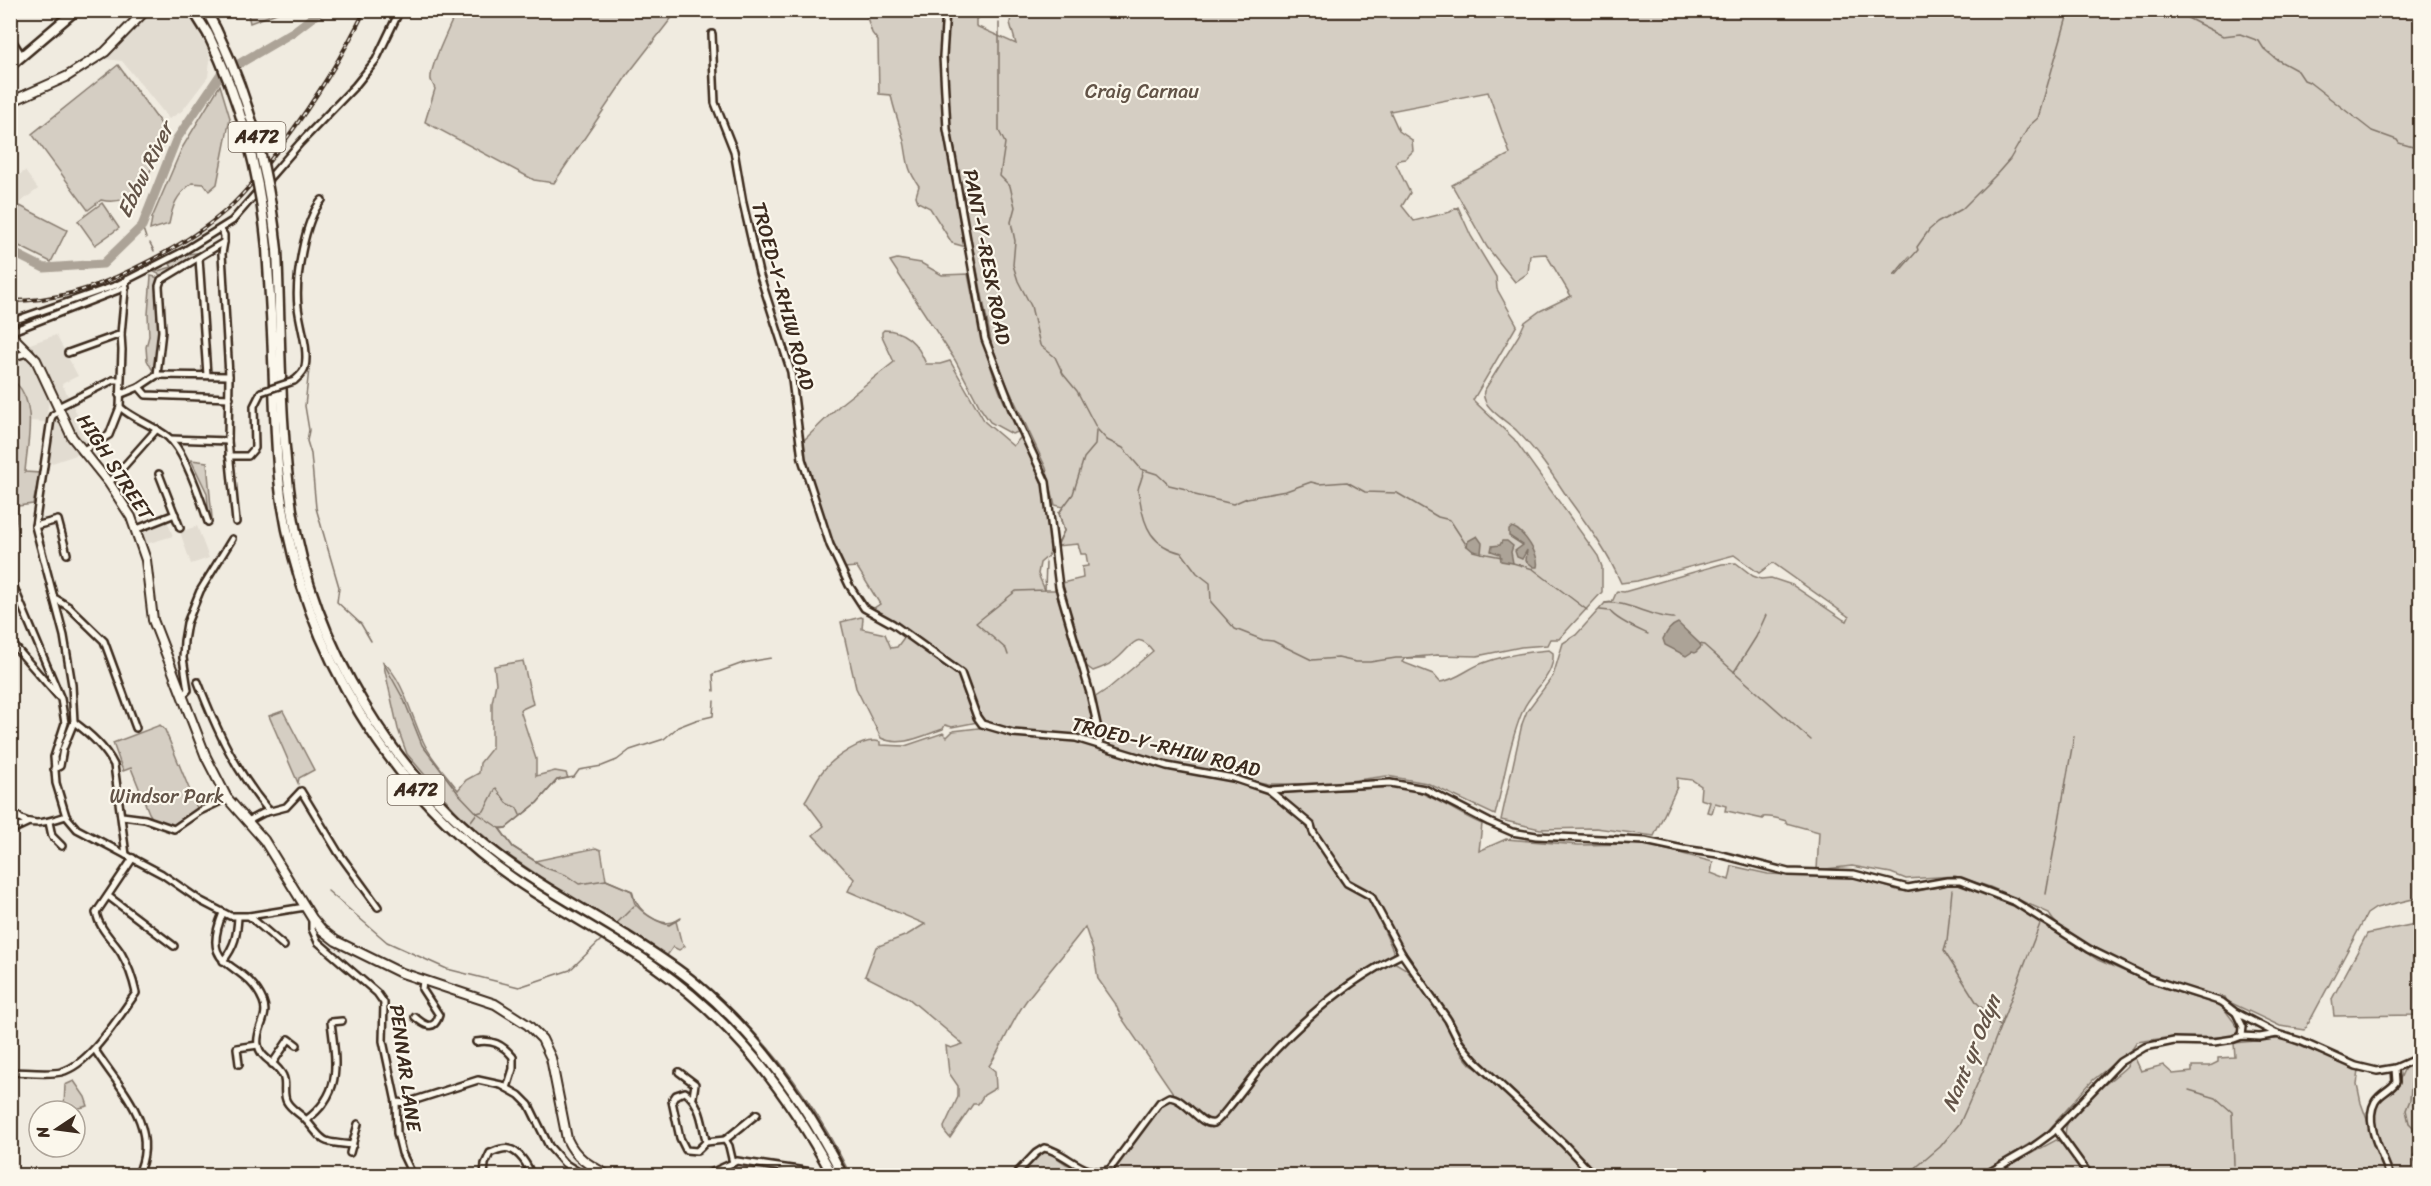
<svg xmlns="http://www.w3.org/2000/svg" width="2431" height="1186" font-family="Sriracha,sans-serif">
	<rect width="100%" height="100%" fill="#f0ebe0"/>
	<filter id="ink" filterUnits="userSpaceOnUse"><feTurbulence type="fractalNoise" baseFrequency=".0167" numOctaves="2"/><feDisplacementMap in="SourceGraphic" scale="12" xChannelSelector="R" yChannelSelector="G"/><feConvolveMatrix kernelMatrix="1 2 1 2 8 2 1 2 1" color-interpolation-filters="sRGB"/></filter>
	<g filter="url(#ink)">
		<g fill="#e2dcd1">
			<path d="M156,10L184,12L193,21L208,50L210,60L208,77L182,111L169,119L122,61L106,59L148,14Z"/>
			<path d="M25,171L38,189L18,204L11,217V174L19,175Z"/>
			<path d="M56,335L78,376L62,384L80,420L76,423L88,444L83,447L64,414L38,359L27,345Z"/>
			<path d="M10,339L21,348L29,359L49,399L46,422L29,421V411L18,385L11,377Z"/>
			<path d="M57,420L66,431L79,454L49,464L53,422Z"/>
			<path d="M167,520L173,536L146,544L142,532L143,530Z"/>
			<path d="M197,526L209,558L191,564L180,532Z"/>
			<path d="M741,1165L785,1175H728L732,1167Z"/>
		</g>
		<g fill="#d5cec3" stroke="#887c70" stroke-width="1.5">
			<path d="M247,10H282V11L250,23Z"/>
			<path d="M456,11V10L677,11L628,74L554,183L534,180L425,122L435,89C434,86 432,83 431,80C429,67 451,25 456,11Z"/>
			<path d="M865,11H988L985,15L976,19V26L1016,44L1010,23L1012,11H2420V894L2417,898L2376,908L2367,914L2305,1030L2280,1026L2227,1001L2225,997C2207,995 2187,990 2171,984C2149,976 2054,934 2049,913L1990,887L1955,876L1906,879L1891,873L1852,866L1817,870L1819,832L1786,823V821C1779,819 1771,816 1763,817V819L1727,811H1725L1726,806L1715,803L1712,813L1707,812L1710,802L1700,799L1701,786L1692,780L1677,778V787L1654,836L1596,828L1540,829L1501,820L1522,724L1527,711L1553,676L1563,643L1576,635L1605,603L1612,602L1617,591L1624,592L1722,564L1736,563L1753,576L1761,579L1771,578L1792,585L1844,620L1847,621L1849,617L1773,563L1759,573L1734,555L1637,581L1621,583C1608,553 1589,527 1570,501C1554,477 1538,452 1517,431C1507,421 1480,407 1484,391L1519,335L1525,322L1540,311L1571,296L1546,254L1530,255L1528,273L1515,282L1487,247L1452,185L1510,154L1488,92L1390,111L1399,131L1412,140L1413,151L1405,159L1398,160L1396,164L1410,193L1402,206L1414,221L1450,212L1458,207L1471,236L1496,277L1497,289L1517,325L1473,400L1514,439L1598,556L1602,567V592L1559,639H1550L1547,645L1521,647L1477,656L1437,655L1405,658L1402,662L1433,674L1440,682C1457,680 1468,668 1483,663C1504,655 1526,652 1549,650L1553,653C1555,676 1532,690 1523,710C1509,743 1504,781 1495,815L1427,783L1410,780L1387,776L1327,784H1269L1182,767L1102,743L1094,698L1109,688L1153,651C1137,630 1133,645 1119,657C1113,663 1102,668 1093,671L1085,665L1062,583L1083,578L1082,567L1088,566L1086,554H1081L1078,544L1056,546L1064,531L1059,513L1063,507L1055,505L1046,468L1007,385L992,346L973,249L952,243L930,208L918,202L916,196L919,186C908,170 908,165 905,146C902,129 894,112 891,95L879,94L878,41L872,33Z"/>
			<path d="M118,65L167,132L166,141C150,169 139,209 101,200L88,210L32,134Z"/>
			<path d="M220,85L230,118L217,184L209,191L204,184L192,183C176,196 173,204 169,224L150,230L152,218L182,148Z"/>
			<path d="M102,203L119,228L95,245L78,221Z"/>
			<path d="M20,206L67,230L51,262L11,242V224Z"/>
			<path d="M205,252L163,276L154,272L172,267L170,264L187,254Z"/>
			<path d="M897,259L921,263L942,275L968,274C980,335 990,377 1018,432L1012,434L990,422L981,409L955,360L890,261Z"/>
			<path d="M151,276L160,278L156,285L160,331L153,371L147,360L146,347L149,336L148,314Z"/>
			<path d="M884,330C906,330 919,346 926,364H940L950,361L985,422L1013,446L1022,436L1042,484L1048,506L1052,547L1048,556L1040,563L1038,574L1045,590H1057L1084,682L1095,727L1096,740L1052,732L1010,730L984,720L979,714L964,672L904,628L871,610L880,604L857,567L844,568C826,528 809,485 802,442L842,403L894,362L882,336V332Z"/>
			<path d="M16,383C38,405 27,443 25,472L40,473L33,504L18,506L15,528L11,530L10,384Z"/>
			<path d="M191,460L207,462L212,518H209L207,493Z"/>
			<path d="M861,617L863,618L862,629L885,634L891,648L897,647L905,636L957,673L978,722L952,727L945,725L943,729C924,735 901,748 881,738L856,688L841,622Z"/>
			<path d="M523,661L533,704L520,710L536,759V776L555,771L566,773L568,778L557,780L537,803L506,828L500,829L513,847L535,861L596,848L601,850L606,880L632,891C633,895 633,902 636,905C646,916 663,927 676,921L681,941L685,946L679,950L673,947L666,957L554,886L501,850L459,815L407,754L398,729L383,662C404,679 412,720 425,745C433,761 447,775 458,790L466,780L479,773L480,763L492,748V703L496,683L494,666Z"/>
			<path d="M283,711L314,770L299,778L298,783L269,716Z"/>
			<path d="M160,725L165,730L197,808L173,825L154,821L149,813L131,768L123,771L113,743Z"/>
			<path d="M987,727L1077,740L1255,785L1302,820L1341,882L1369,897L1395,955L1349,980L1294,1025L1236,1092L1216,1120H1210L1173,1093L1121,1017L1115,1003L1098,979L1094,954L1085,927C1066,952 1045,976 1026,1001C1011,1022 1003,1046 989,1066L995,1071L996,1088L984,1095L978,1104H973L950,1138L945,1132L944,1127L958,1097V1086L949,1073L946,1046L951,1048L963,1044L908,998L865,976L876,947L907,935L925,924L848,891L854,879L813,835L824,826L805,801C811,792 816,780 822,772C832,759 864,736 880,742V745L905,746L943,733L947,737L953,731Z"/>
			<path d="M1398,787C1430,791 1453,812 1482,824L1479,851L1506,839L1579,845L1632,844L1653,846L1713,862L1711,873L1729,880L1732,866L1768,874L1857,877L1900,891H1918L1953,884L1981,890L2017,905L2098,960L2164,988L2222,1006L2240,1030L2235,1036L2229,1037L2165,1038L2137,1042L2133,1048L2093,1080L2044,1135L1977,1175H1595L1554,1129L1470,1052L1450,1015L1405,952L1372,894L1347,881L1315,832L1311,820L1278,795L1284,793Z"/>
			<path d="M2420,923V1015L2334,1016L2332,999L2367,934Z"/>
			<path d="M1394,962L1406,969L1431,1001L1444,1020L1461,1053L1471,1065L1486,1074L1547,1131L1590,1175L1110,1176L1125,1152L1165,1101L1174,1099L1212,1128C1224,1117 1231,1104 1241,1092C1279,1043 1336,986 1394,962Z"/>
			<path d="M2275,1039L2285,1040L2359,1070L2357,1084L2361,1103L2387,1175H2094C2085,1164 2070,1150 2066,1137C2059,1112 2111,1082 2126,1067C2129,1064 2130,1059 2134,1056L2141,1071L2163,1065L2173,1074L2192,1072V1066H2210L2218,1062V1058L2235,1057L2234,1043Z"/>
			<path d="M2420,1059V1175H2393C2386,1154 2363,1121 2379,1100C2384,1093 2393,1092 2397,1085C2406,1069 2400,1067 2420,1059Z"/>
			<path d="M74,1081L85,1097L88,1106L67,1111L64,1107L65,1085Z"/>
			<path d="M2056,1140L2064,1143L2087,1176H1990Z"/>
			<path d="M1047,1151L1066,1164L1101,1175L1018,1176L1041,1152Z"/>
		</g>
		<g fill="#aca397" stroke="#7f7367" stroke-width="1.5">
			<path d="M1512,527C1524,531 1540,556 1537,567H1534L1526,561L1527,550L1522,559L1517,557L1515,551L1523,545L1509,536V530Z"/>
			<path d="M1477,536L1482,543L1481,553L1473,551L1467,546L1468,541Z"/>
			<path d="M1502,541H1507L1513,546L1511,552L1513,563L1501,561L1500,554L1491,551L1492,546L1500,545Z"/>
			<path d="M1678,623L1700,644L1701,647L1695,653L1692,652L1686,656L1665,645L1663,639C1667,632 1670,626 1678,623Z"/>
		</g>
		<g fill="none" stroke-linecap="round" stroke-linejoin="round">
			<g stroke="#7f7367" stroke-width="1.5">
				<path d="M2172,10L2223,36L2240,34L2259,41L2264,49L2276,59L2298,71L2304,80L2309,82L2372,131L2397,140L2399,143L2420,149"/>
				<path d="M999,23V131L1005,143L1000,176L1010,186L1015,207L1011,222L1015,241L1013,265L1018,281L1031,306L1040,345L1055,357L1063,374L1077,391L1097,429L1107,440L1123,448L1141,469L1157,474L1169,485L1186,489L1195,495L1233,504L1247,498L1286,491L1311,482L1319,484L1347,482L1365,492L1397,493L1438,517L1450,520L1467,546"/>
				<path d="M142,226L146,238"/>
				<path d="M150,243L154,251"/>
				<path d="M1894,275L1909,257"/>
				<path d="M1896,275L1918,250L1917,247L1929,230L1937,223L1962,209L1995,176L2010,159L2029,126L2038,118L2069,10"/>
				<path d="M309,369L305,406L309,430L307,441L311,454L316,508L339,587L337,602L361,624L371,641"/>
				<path d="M1143,471C1143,479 1139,483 1138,490C1138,493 1140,496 1140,500C1144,527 1152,546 1182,553L1197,573L1210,583L1211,602L1235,629L1263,640L1273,641L1312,660L1338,658L1356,662H1370L1396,658H1425"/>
				<path d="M1057,546L1064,531L1059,513L1073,494L1084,458L1095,445L1096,430"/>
				<path d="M1481,553L1502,557"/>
				<path d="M1513,563L1533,569L1587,610"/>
				<path d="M1605,603C1625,600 1652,618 1674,618"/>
				<path d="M1600,610L1610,611C1616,620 1637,629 1648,634"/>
				<path d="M1700,644L1704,645L1811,740"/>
				<path d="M1008,655L1006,649L976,623L1016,591L1045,590L1046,562"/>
				<path d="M383,662L404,700L422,745L458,793L477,813L499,828L513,847L546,868L566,875L579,884L606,880L632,891C636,909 651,920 669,925L681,918"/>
				<path d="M1734,672L1756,637L1766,615"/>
				<path d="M714,691L713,674L743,663L771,658"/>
				<path d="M471,821L477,813L484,811L496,788L507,803L517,808L520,815"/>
				<path d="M499,828H506L537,803L557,780L574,777L579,770L602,766L617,760L630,750L664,739L678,727L696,720L713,716L714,701"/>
				<path d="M1952,890L1947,941L1944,951L1977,1003L2000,1025"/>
				<path d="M328,891L387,942L447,969L519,987L570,970L602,939"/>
				<path d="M2046,894L2074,736"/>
				<path d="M616,924L634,906"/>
				<path d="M2420,955V971"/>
				<path d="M2420,982V987"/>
				<path d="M722,1002C777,1048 819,1112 851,1176"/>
				<path d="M2415,1057L2419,1050L2420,1039"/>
				<path d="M2413,1062L2410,1100L2406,1110L2409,1123L2413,1127L2417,1152L2413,1156L2417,1165L2416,1170L2420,1176"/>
				<path d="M2189,1090L2216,1098L2232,1112L2234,1165"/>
				<path d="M1906,1176L1940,1147L1960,1123L1983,1071L2040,924"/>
				<path d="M2217,1176L2226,1169"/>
			</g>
			<path stroke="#aca397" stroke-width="9" d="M10,251L44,268L103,264L142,226L176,140L220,75L293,32L322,10"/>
			<defs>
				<g id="street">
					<path d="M946,10L943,56L947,129L985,339L1012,409L1046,482L1059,587L1090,693L1100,738L1099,745"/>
					<path d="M712,34L715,103L734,151L743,203L759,273L791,372L802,459L830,545L849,585L864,608L893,624L961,673L977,717L982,724L1013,733L1076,738L1167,766L1233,778L1269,790L1390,783L1425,789L1489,822L1512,832L1536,836L1645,841L1683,849L1718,854L1788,872L1854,874L1908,888L1947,881H1960L2015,902L2089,949L2150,979L2222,1002L2235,1012L2277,1034"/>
					<path d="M10,37L22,56"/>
					<path d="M224,242L222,254L229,376L228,441L236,522"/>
					<path d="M199,258L207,375"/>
					<path d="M10,322L117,285L184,251L232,221L300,143L355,86L376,60L400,10"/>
					<path d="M10,332L126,287"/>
					<path d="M68,353L121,334"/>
					<path d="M10,358L30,352"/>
					<path d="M157,375L229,376"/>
					<path d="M294,381C298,377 304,373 305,367C309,349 300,326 298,307C295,280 304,220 322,200"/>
					<path d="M139,387L146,395L230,398"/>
					<path d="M119,395L139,387L157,375L162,331L159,286L161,280L224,242V235L220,229"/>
					<path d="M58,407L113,380H119"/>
					<path d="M120,407C134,420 152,424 168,437C185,451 201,500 208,522"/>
					<path d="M170,439L228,441"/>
					<path d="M82,451L109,435L120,407L122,350L121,334L126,280"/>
					<path d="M229,456H248L255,448L254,406L261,392"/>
					<path d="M159,474L180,528"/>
					<path d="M109,483L157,429"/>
					<path d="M35,526L58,520L67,554"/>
					<path d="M137,529L175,514"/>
					<path d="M10,578L61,699L65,723L54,757L56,783L66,816L77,829L162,874L201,901L230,916H249L305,907"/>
					<path d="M56,599L69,607L104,641L136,728"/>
					<path d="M10,641L58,696"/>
					<path d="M198,682C217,731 235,770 269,811"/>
					<path d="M182,696L188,690L183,658L184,641L187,623L200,591L232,539"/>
					<path d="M74,722C90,734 105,747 114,765L126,855"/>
					<path d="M54,769L60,766L63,749L74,722L72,685L64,636L35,526L51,419L53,415L60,411"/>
					<path d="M1269,790L1311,825L1313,832L1347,883L1371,896L1402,954L1448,1020L1459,1042L1475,1061L1564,1144L1594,1176"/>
					<path d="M10,808C25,830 45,823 66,816"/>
					<path d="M122,816L145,819L174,829L200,811L227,798"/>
					<path d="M248,821L263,813L286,807L301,791L338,852L378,907"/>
					<path d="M49,822L52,836L62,846"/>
					<path d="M10,831L27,823"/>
					<path d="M108,896L174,946"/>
					<path d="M223,913C198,973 245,958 263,1001C270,1018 255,1029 258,1045C261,1060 277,1062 283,1076C287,1084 282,1094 287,1102C291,1109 299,1113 304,1118C326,1142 317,1142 353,1145"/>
					<path d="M249,916L284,946"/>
					<path d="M312,919V929L318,942L377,993L384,1003L383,1041L396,1102L397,1133L402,1153L413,1176"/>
					<path d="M223,961C235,946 237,935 238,917"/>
					<path d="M2236,1013L2243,1027L2242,1036"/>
					<path d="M415,1017C424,1025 434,1032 439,1015L422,989L423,981"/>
					<path d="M476,1042C492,1039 502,1044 513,1057V1069L507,1088"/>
					<path d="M95,1050C119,1088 162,1127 137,1176"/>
					<path d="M239,1064L237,1048L258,1045"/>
					<path d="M272,1064L289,1039L297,1045"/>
					<path d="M10,1072C24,1072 49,1075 61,1072C90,1065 119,1016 136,993C133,979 128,965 121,953C112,939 100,930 96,913L133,858"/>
					<path d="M679,1072L695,1084L693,1097"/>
					<path d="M685,1092C700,1102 703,1125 706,1142L697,1151L686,1150L680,1138L672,1101L676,1095Z"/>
					<path d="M396,1102L406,1103L478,1080L501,1085L519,1095L529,1105L549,1146L564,1163L585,1176"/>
					<path d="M306,1120C343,1093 336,1063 331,1022L342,1021"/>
					<path d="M2056,1129L2090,1176"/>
					<path d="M725,1140L757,1114"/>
					<path d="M706,1142L725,1140L729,1146L733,1163"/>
					<path d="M350,1153L358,1124"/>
					<path d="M484,1176L485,1164L490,1153C496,1151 503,1147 509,1149C519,1151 529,1166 531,1176"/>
					<path d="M704,1176L737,1161L812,1172"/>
					<path d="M1014,1176L1036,1153L1044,1148C1066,1151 1084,1180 1110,1169L1160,1102L1169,1097C1186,1098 1200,1127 1214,1123C1219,1122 1253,1076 1260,1067C1300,1021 1346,981 1402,954"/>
					<path d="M1983,1176L2030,1149L2052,1133L2120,1062L2145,1047L2174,1041L2214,1042L2234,1039L2242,1036L2260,1037L2277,1034L2300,1041L2356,1066L2377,1071L2395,1068L2420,1057"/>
					<path d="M2390,1176C2383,1154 2363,1124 2375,1102C2380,1093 2391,1090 2396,1082L2395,1068"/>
				</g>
				<g id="secondary">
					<path d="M10,102L66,77L105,52L146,10"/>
					<path d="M10,334L36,360L72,437L109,483L131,517L146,560L153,620L206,757L227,798L264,840L312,918L322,930L336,941L399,972L495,1004L528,1025L542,1039L551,1058L567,1139C576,1159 591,1166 609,1176"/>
				</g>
				<g id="primary">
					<path d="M193,10L208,34"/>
					<path d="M206,10L216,29"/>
					<path d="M10,66L76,10"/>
					<path d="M267,248C269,284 272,321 273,358C275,404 275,450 281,496C304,650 389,792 517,881C561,911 610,936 654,966C734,1022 787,1091 833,1176"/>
					<path d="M277,250C281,336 279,424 292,510C313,645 393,777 502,858C541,887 584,909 625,935C649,950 675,966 696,984C759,1037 806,1103 843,1176"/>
				</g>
			</defs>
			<use href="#street" stroke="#3b2a1e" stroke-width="10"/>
			<use href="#secondary" stroke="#3b2a1e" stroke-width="12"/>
			<use href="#primary" stroke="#3b2a1e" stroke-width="13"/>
			<use href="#street" stroke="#fbf7ec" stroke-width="5"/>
			<use href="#secondary" stroke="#fbf7ec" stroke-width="8"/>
			<use href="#primary" stroke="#fbf7ec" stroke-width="8"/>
			<defs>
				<path id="rail" d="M10,301C55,301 93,289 133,269C162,255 193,238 218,217C244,197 264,168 284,142C315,100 342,57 365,10"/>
			</defs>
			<use href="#rail" stroke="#3b2a1e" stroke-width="4"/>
			<use href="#rail" stroke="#fbf7ec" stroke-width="1.5" stroke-dasharray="4.5" stroke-linecap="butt"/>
			<defs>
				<g id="street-bridge">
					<path d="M261,392L294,381"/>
					<path d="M812,1172L838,1176"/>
				</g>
				<g id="primary-bridge">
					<path d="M216,29C250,99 269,173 277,250"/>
					<path d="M208,34C241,102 260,173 267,248"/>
				</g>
			</defs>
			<use href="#street-bridge" stroke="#3b2a1e" stroke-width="10" stroke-linecap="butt"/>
			<use href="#primary-bridge" stroke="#3b2a1e" stroke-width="13" stroke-linecap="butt"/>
			<use href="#street-bridge" stroke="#fbf7ec" stroke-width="5"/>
			<use href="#primary-bridge" stroke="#fbf7ec" stroke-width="8"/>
		</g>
	</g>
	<g text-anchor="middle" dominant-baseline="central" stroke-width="4.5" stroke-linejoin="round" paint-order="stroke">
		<g fill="#fbf7ec" stroke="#75685c" stroke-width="1.5">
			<rect x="228.5" y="122" width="57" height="30" rx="4.5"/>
			<rect x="387.5" y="775" width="57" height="30" rx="4.5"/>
		</g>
		<g font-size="18" font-weight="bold" fill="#3b2a1e">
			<text x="257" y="137">A472</text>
			<text x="416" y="790">A472</text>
		</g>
		<g font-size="20" fill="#625347" stroke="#fbf7ec">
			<text x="1142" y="91">Craig Carnau</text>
			<text x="167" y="796">Windsor Park</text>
		</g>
		<g font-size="20" fill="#3b2a1e" stroke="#fbf7ec">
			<text transform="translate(987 257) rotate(79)">PANT-Y-RESK ROAD</text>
			<text transform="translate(783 296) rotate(75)">TROED-Y-RHIW ROAD</text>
			<text transform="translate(115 467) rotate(57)">HIGH STREET</text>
			<text transform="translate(1166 747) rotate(14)">TROED-Y-RHIW ROAD</text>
			<text transform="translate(405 1068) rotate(82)">PENNAR LANE</text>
		</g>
		<g font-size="21" font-style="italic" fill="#635448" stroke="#fbf7ec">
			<text transform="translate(145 170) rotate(-64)">Ebbw River</text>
			<text transform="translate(1971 1053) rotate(-68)">Nant yr Odyn</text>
		</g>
	</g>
	<rect width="2431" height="1186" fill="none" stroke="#fbf7ec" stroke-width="36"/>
	<rect x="18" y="18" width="2395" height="1150" fill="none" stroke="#3b2a1e" stroke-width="2" filter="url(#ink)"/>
	<g transform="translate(57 1129) rotate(257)"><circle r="28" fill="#fbf7ec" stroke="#aea59a" stroke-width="1.5"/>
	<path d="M0-4.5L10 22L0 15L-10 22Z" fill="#3b2a1e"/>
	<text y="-9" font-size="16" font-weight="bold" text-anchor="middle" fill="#3b2a1e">N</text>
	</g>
</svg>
